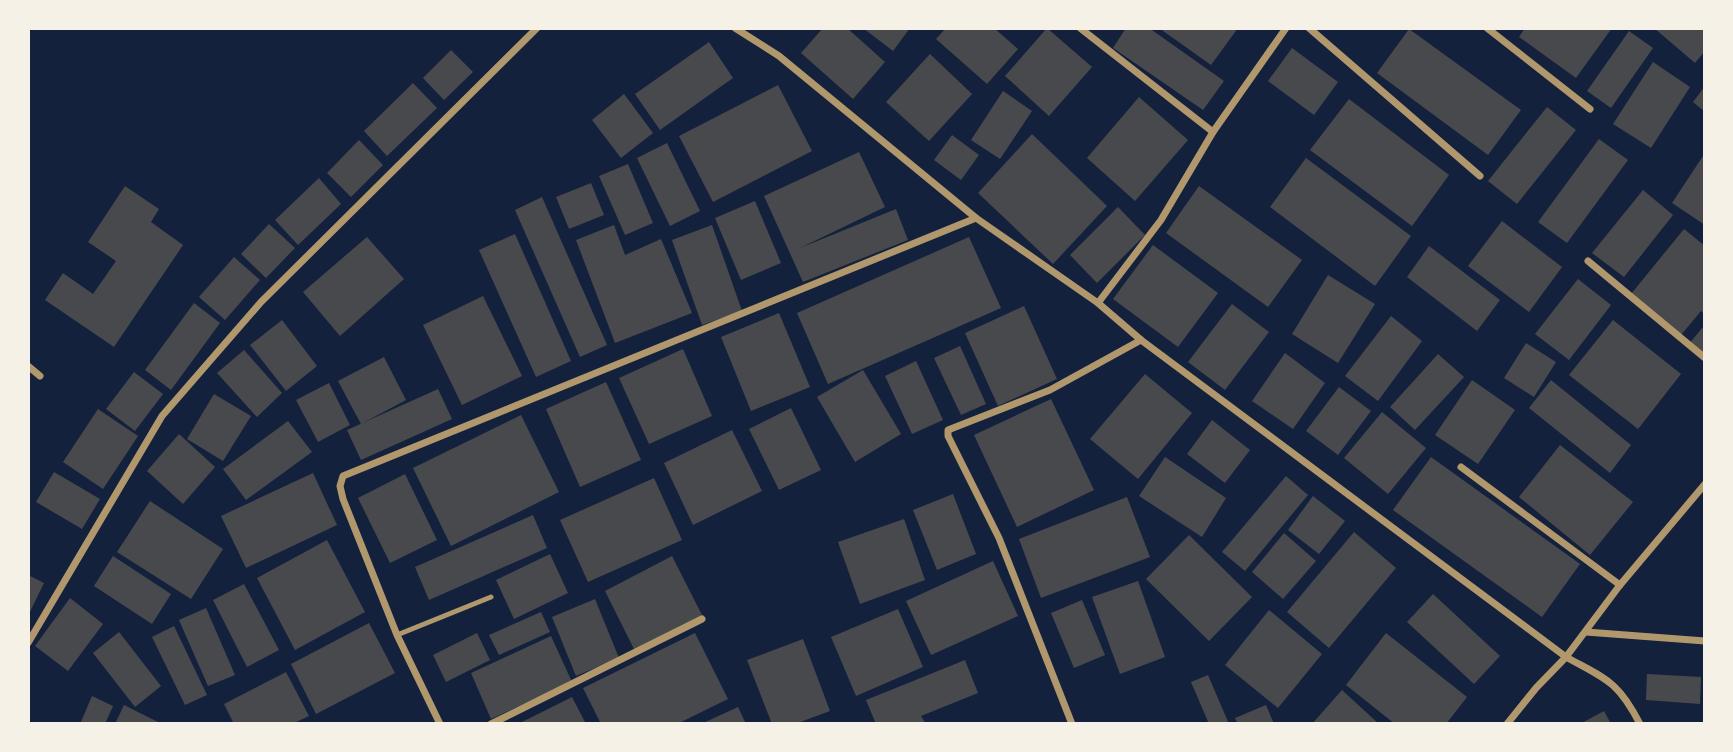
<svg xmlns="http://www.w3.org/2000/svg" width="1733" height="752" font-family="'Archivo Narrow',sans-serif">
	<rect width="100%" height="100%" fill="#14213d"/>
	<g fill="#48494c">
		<path d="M823,28H847L885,62L853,99L801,53Z"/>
		<path d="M863,28H910L893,51Z"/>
		<path d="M946,28H994L1018,49L987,84L936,39Z"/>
		<path d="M1047,28L1092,67L1049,116L1005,76Z"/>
		<path d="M1126,28H1149L1224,81L1203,110L1113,48Z"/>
		<path d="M1159,28H1238L1211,65Z"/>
		<path d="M1525,28H1612L1576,78L1519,37Z"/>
		<path d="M1654,28H1705V51L1695,63Z"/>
		<path d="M1409,29L1521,110L1488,155L1377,73Z"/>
		<path d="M1629,31L1653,48L1611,108L1587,91Z"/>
		<path d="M709,42L733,78L660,130L635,94Z"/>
		<path d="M1292,48L1338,82L1314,115L1268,81Z"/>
		<path d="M451,50L473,72L444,100L423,78Z"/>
		<path d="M930,54L972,94L929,141L886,102Z"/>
		<path d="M1653,62L1690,87L1651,148L1613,124Z"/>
		<path d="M413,83L437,108L387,156L364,131Z"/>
		<path d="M778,85L812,151L713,202L679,136Z"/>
		<path d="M1705,86V112L1693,102Z"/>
		<path d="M1003,91L1032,111L1000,159L971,140Z"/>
		<path d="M624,94L653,133L621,158L592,120Z"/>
		<path d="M1139,97L1188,140L1135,201L1087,158Z"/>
		<path d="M1349,99L1449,175L1412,226L1310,150Z"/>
		<path d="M1547,107L1576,130L1517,204L1488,181Z"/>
		<path d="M1032,134L1107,206L1053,264L978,193Z"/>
		<path d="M952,135L979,155L961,180L934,160Z"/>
		<path d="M1599,139L1628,160L1567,243L1538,222Z"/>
		<path d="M359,140L383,165L351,197L327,173Z"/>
		<path d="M667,143L700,211L670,226L637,158Z"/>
		<path d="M859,152L885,207L800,248L896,209L908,240L803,282L764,196Z"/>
		<path d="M1705,153V225L1672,203Z"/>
		<path d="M1306,158L1411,236L1375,286L1270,207Z"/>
		<path d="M628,164L653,223L625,235L599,176Z"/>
		<path d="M319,178L341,204L298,245L275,220Z"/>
		<path d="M591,183L604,215L569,229L556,197Z"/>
		<path d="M125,186L159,209L151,222L183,245L114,347L45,300L63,273L93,294L116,261L88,242Z"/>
		<path d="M1199,186L1302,260L1268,307L1166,233Z"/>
		<path d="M1643,190L1673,215L1624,277L1592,253Z"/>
		<path d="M542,197L607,345L580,357L515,210Z"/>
		<path d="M755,201L781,263L741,280L715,218Z"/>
		<path d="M1118,207L1145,235L1097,283L1070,255Z"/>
		<path d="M1502,221L1562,267L1529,312L1468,266Z"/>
		<path d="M269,224L295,248L266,278L241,254Z"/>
		<path d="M614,225L625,255L661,239L692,313L615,343L576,240Z"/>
		<path d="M712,225L742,311L702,325L672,240Z"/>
		<path d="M1684,229L1705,246V314L1701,311L1681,335L1631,294Z"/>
		<path d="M515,234L571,361L536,377L479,250Z"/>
		<path d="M367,237L404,279L340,336L303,292Z"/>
		<path d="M969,237L1001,308L828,384L797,313Z"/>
		<path d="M1153,245L1218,293L1178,347L1113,299Z"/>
		<path d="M1429,246L1500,300L1477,331L1407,277Z"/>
		<path d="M234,257L260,280L225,320L199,297Z"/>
		<path d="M1328,275L1375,304L1338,363L1292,334Z"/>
		<path d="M1578,279L1611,305L1569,360L1535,334Z"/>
		<path d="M483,296L522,376L462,405L423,325Z"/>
		<path d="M194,303L220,323L171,390L145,370Z"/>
		<path d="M1232,304L1269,332L1225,390L1188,362Z"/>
		<path d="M1024,306L1057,379L998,406L965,333Z"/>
		<path d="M779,313L810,387L751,411L721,337Z"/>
		<path d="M1391,316L1422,341L1378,401L1345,376Z"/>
		<path d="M282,320L317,366L286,391L250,345Z"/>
		<path d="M1613,320L1681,374L1638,429L1569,375Z"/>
		<path d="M1702,328L1705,330V356L1689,344Z"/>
		<path d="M1526,343L1556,362L1534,397L1504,378Z"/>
		<path d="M960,346L986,404L961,415L934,358Z"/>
		<path d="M683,349L712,416L649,444L619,378Z"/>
		<path d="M244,350L282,393L257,417L217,373Z"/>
		<path d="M1285,353L1325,383L1293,429L1252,401Z"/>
		<path d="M1438,354L1464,377L1415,430L1390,407Z"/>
		<path d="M384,357L406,400L361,424L338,381Z"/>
		<path d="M916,361L943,420L912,434L885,376Z"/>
		<path d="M863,370L901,434L855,462L817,397Z"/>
		<path d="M134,372L163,394L135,431L106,409Z"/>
		<path d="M1145,374L1192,413L1138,479L1090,439Z"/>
		<path d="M1472,380L1515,410L1478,464L1435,435Z"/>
		<path d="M1551,380L1631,445L1610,473L1529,408Z"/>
		<path d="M606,382L641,460L580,487L546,409Z"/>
		<path d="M329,383L350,425L318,442L296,400Z"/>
		<path d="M1339,387L1371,411L1338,455L1306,431Z"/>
		<path d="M438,389L452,419L361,460L347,430Z"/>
		<path d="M214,394L251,416L223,461L187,439Z"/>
		<path d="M1051,399L1094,490L1017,527L974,435Z"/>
		<path d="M791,408L821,470L779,490L749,429Z"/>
		<path d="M98,409L138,436L103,489L63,462Z"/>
		<path d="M1382,412L1426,448L1388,494L1344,458Z"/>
		<path d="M521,415L559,492L451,546L413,468Z"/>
		<path d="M1212,420L1250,450L1225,483L1187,454Z"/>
		<path d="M288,421L312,452L246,500L223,469Z"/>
		<path d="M732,430L762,491L693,525L664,463Z"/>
		<path d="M179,434L215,467L183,504L147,471Z"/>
		<path d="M1560,445L1633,502L1590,555L1519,497Z"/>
		<path d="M1165,457L1226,498L1202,537L1139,496Z"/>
		<path d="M1431,457L1580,564L1542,617L1393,510Z"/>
		<path d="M54,472L100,499L82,529L36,502Z"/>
		<path d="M313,473L337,525L246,568L221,516Z"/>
		<path d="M405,474L437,540L390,563L358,498Z"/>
		<path d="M1286,476L1308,495L1245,571L1222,552Z"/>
		<path d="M654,478L682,540L588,582L560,520Z"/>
		<path d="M953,494L976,554L937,570L913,510Z"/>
		<path d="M1313,496L1345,521L1319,554L1288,530Z"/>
		<path d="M1127,497L1150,557L1041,598L1019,539Z"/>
		<path d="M150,501L223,549L191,599L117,552Z"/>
		<path d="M533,515L547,548L429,600L415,567Z"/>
		<path d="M904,519L925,580L860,604L838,542Z"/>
		<path d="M1354,532L1396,568L1329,648L1287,612Z"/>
		<path d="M1284,533L1316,561L1283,599L1252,572Z"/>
		<path d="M1189,535L1252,597L1209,641L1146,579Z"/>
		<path d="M327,540L365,612L295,650L257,578Z"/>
		<path d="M550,554L568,593L514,619L496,580Z"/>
		<path d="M113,556L171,594L152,624L94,586Z"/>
		<path d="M672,556L703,617L635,651L605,591Z"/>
		<path d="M993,561L1018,616L931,655L906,601Z"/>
		<path d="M28,575L44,583L28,616Z"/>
		<path d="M1138,581L1165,657L1120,674L1092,597Z"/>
		<path d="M244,584L279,650L247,667L213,600Z"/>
		<path d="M1433,594L1500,656L1474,684L1407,622Z"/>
		<path d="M70,598L103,624L68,671L35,646Z"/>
		<path d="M595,599L619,658L576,676L552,617Z"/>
		<path d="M1082,600L1105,655L1074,668L1051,613Z"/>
		<path d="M206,608L235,675L208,686L179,620Z"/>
		<path d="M898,609L923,667L856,696L831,637Z"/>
		<path d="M1269,610L1322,654L1278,708L1225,665Z"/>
		<path d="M541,612L550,632L499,655L489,635Z"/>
		<path d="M369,623L395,673L316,714L291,664Z"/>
		<path d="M174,626L207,695L185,705L152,637Z"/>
		<path d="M119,632L161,686L135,707L93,653Z"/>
		<path d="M477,633L490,660L446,682L433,655Z"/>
		<path d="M695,633L728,699L677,724H601L583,688Z"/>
		<path d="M1386,633L1467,697L1446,724H1395L1346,685Z"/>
		<path d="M551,636L572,682L491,719L471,673Z"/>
		<path d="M803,639L830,711L795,724H772L747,660Z"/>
		<path d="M965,660L978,693L921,716L926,724H876L866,700Z"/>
		<path d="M286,672L309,716L292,724H234L224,704Z"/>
		<path d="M1647,674L1701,677L1700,704L1646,700Z"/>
		<path d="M1208,675L1229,724H1209L1191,682Z"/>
		<path d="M1342,690L1379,724H1312Z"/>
		<path d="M92,696L113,706L105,724H80Z"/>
		<path d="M572,697L586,724H518Z"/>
		<path d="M124,705L162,724H115Z"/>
		<path d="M1266,705L1274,724H1238L1235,718Z"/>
		<path d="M738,707L746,724H701Z"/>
		<path d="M1604,711L1611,724H1580Z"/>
	</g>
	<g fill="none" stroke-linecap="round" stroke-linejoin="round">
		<path stroke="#b1986c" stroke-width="5" d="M397,635L491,597"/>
		<g stroke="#b1986c" stroke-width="7">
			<path d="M735,28L779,56L976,218L1098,303L1141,340L1566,657C1606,679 1618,681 1640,724"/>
			<path d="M1080,28L1213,132"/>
			<path d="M1309,28L1480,176"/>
			<path d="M1487,28L1590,109"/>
			<path d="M1588,261L1705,358"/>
			<path d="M1098,303L1161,220L1213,132L1286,28"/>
			<path d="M28,366L40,376"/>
			<path d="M1461,467L1620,585"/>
			<path d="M1586,632L1705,641"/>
			<path d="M28,643L162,416L261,302L537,28"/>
			<path d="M440,724L397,635L343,499L340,486L343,476L976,218"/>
			<path d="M491,724L702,619"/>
			<path d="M1072,724L999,538L948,436V430L1050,390L1141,340"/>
			<path d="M1507,724L1536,688L1566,657L1620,585L1705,484"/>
		</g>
	</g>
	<rect width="1733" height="752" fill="none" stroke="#f6f1e7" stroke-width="60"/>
</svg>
